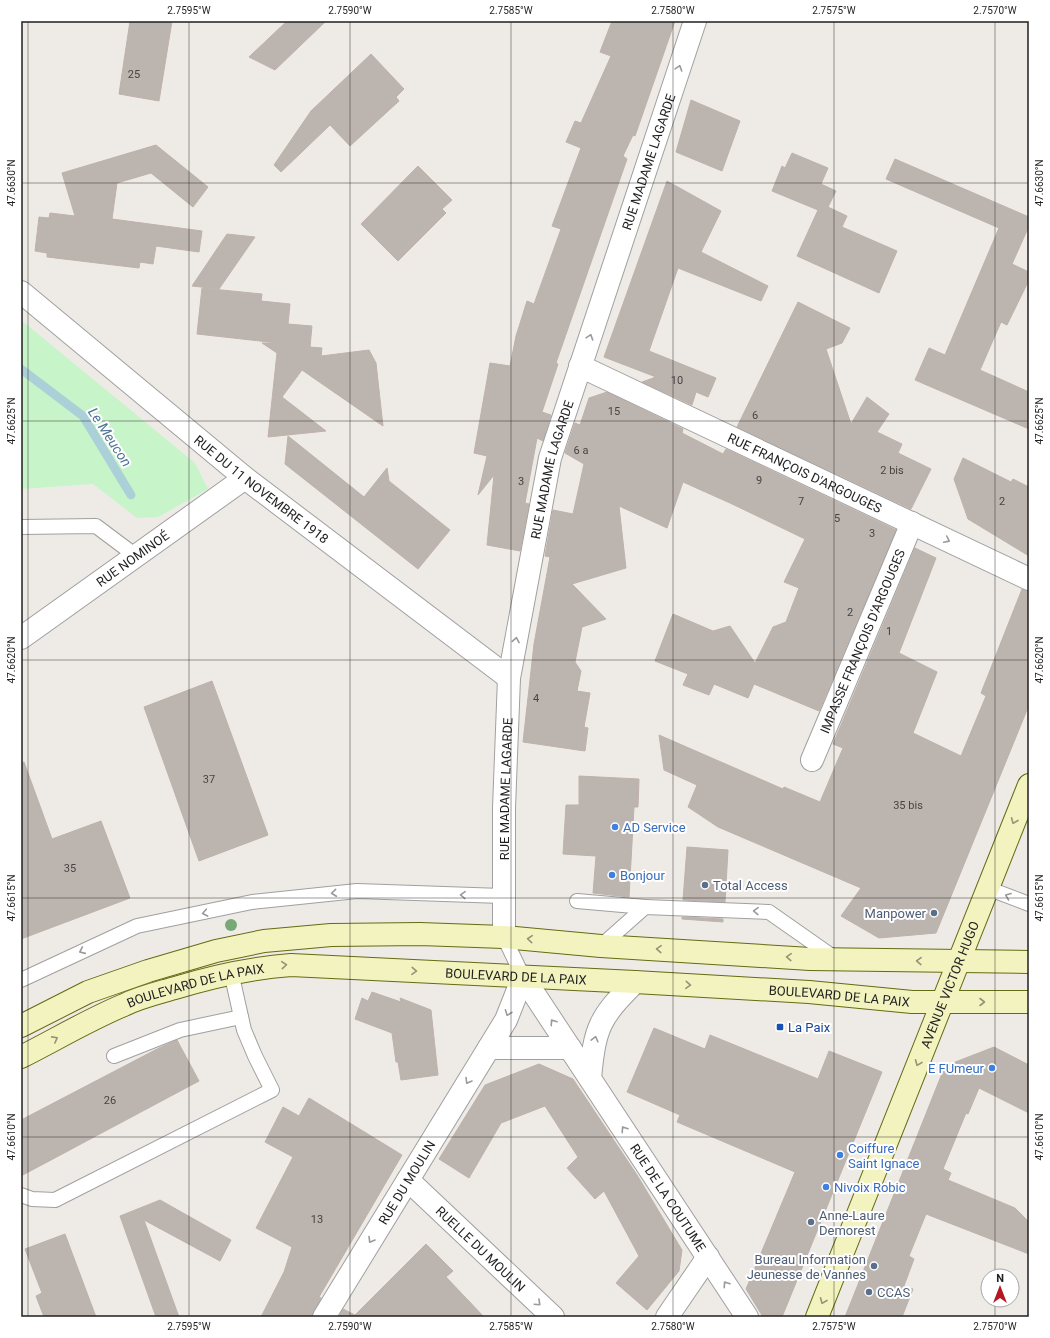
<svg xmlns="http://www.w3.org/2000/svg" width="1050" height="1338" font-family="Roboto,sans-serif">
	<rect width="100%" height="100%" fill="#eeebe6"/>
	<path fill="#c8f4c9" d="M21,320L195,463L208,489L158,517L137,518L93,484L21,489Z"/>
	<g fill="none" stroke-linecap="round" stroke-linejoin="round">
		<path stroke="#abd0d7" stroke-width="9" d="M21,369L83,416L131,495"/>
	</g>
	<g fill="#bcb4af" stroke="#bfb2aa">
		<path d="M130,21H172L159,101L119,94Z"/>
		<path d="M287,21H326L275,70L249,57Z"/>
		<path d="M612,21H675L635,136L633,135L623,156L627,159L556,363L558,364L542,412L551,415L543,441L537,438L525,503L529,504L520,551L487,545L494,475L478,495L487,456L474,453L490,363L510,366L516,336L527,301L534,304L561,229L552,226L581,148L566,142L575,121L581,123L611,56L600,52Z"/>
		<path d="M371,54L404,89L396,97L399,101L350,146L330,125L281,172L274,165L311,111Z"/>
		<path d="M691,100L740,121L722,171L676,152Z"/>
		<path d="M156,145L208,187L193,207L151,173L117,183L112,219L202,231L199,252L156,246L153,264L140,262L139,268L47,257V253L35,251L39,217L49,218L50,213L75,216L62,173Z"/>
		<path d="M792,153L828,168L821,184L836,191L828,207L847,216L842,227L897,251L879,293L797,256L818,210L772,191L782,166L785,168Z"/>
		<path d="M895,159L1029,217V226L1012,264L1029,272V280L1007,325L1001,322L980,370L1029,392V429L915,380L929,348L945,355L999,228L886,179Z"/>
		<path d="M418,166L452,200L442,209L446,213L398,261L361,224Z"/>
		<path d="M667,181L721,211L701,252L768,286L761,301L678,268L649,351L716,378L708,397L696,392L692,405L642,382L656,377L604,357Z"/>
		<path d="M227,234L255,237L219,289L192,286Z"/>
		<path d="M202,288L262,294L261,301L290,304L288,324L312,326L310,347L322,348L321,356L369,350L376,363L383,426L302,370L282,397L326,431L268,437L277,353L262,343H278L197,334Z"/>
		<path d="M798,302L850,328L842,343L826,349L851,424L867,397L889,414L877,432L902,444L898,453L931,469L911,509L737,427Z"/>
		<path d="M607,392L683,429L682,433L723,454L726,449L896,530L819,711L754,684L748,698L714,684L709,695L683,685L688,674L655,661L673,614L713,631L730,626L755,663L773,627L786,622L799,588L784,582L805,539L730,503L683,482L667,528L619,506L626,568L572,584L606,619L582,627L575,662L581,671L577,691L590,693L584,727L588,728L585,751L523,742L534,644L550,557L545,556L553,510L573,514L584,464L565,453L575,423L580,425L589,398Z"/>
		<path d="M288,436L364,497L387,468L389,481L450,530L418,569L285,464Z"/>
		<path d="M963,458L1011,482L1013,479L1029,487V556L968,519L954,479Z"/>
		<path d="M915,548L936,558L899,653L937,672L913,733L961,756L986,696L981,693L1022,589L1029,591V705L936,933L879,938L841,916L861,888L718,827L688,807L697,785L664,770L659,735L783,789L784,787L820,802L843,748L833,744Z"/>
		<path d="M212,681L268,835L199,861L144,707Z"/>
		<path d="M24,762L52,839L101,821L130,898L21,939V763Z"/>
		<path d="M579,776L639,779L638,807H634L629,897L593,893L596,856L563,854L566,805H579Z"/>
		<path d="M687,847L728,850L725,902L683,900Z"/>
		<path d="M682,917L723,919V922L682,919Z"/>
		<path d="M372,992L401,1002L400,998L431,1010L438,1075L401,1080L398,1062H396L392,1033L355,1019L362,998L368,1001Z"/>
		<path d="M654,1028L705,1049L710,1035L818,1079L829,1051L882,1072L782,1317H763L746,1289L795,1172L677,1122L680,1115L627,1092Z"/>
		<path d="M177,1040L199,1081L21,1176V1120L159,1048Z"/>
		<path d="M994,1047L1029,1065V1113L979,1088L968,1114L966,1113L943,1169L951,1173L948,1180L1015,1208L1029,1222V1254L926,1214L909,1256L914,1259L904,1286L913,1289L902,1317H845L945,1066Z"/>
		<path d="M539,1064L573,1079L637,1175L682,1250L679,1271L647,1310L616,1283L639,1256L604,1191L595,1199L567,1168L578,1157L545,1106L501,1123L469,1178L439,1159L485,1085Z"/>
		<path d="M309,1098L402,1155L319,1297L321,1298L312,1317H261L284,1272L292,1247L256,1228L293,1157L265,1142L283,1107L299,1116Z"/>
		<path d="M160,1200L231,1240L220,1261L144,1220L179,1317H156L120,1216Z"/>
		<path d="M65,1234L96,1317H44L36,1296L42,1293L25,1249Z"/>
		<path d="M426,1244L453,1271L446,1277L484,1317H339L343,1309L355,1315Z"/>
	</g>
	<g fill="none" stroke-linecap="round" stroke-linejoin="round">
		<defs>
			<g id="lane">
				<path d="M21,527L96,526L136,556"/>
				<path d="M987,888L1029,904"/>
				<path d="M577,901L645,907"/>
				<path d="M504,937L523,977"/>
				<path d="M601,946L645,907L769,912L836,959"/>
				<path d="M21,980L137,926L252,902L357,891L502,896"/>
				<path d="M114,1056L180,1030L241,1017"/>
				<path d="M21,1195L32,1199L55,1200L272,1090L255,1056L244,1030L231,972"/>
			</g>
			<g id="street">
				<path id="s1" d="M21,292L245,478L509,678"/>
				<path id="s2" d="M580,366L1029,579"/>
				<path id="s3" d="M21,638L245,478"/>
				<path id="s4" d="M812,760L912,523"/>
				<path id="s5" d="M504,937V808L509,678L550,458L695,21"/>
				<path id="s6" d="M523,977L747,1317"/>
				<path d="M489,1048H570"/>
				<path d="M590,1078C595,1027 599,1018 635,982"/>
				<path id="s7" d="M408,1180L553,1317"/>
				<path id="s8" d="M324,1317L506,1020L523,977"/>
				<path d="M667,1317L708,1257"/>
			</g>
			<g id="secondary">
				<path d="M21,1026L88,992L148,971L216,951L264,941L331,935L420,934L504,937L601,946L810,959L1029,962"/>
				<path id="s9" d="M21,1057C55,1040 88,1020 124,1005C140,997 158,993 175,988C214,976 251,968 291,965L635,982L809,992L912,1002H1029"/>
				<path id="s10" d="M817,1317L1029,785"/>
			</g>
		</defs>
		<use href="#lane" stroke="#a0a0a0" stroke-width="16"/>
		<use href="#street" stroke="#a0a0a0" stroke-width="24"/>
		<use href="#secondary" stroke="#656b11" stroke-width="24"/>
		<use href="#lane" stroke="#fff" stroke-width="14"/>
		<use href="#street" stroke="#fff" stroke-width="22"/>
		<use href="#secondary" stroke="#f3f3c0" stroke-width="22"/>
	</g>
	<circle fill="#78a876" cx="231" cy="925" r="6"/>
	<defs><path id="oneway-chevron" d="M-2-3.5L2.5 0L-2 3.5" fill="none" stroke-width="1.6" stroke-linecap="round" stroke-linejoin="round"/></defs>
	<g stroke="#9a9a9a">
		<use href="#oneway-chevron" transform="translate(679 68) rotate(-72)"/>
		<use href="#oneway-chevron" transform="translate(590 337) rotate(-72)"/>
		<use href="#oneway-chevron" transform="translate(947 540) rotate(26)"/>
		<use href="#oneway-chevron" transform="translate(516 640) rotate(-80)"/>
		<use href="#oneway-chevron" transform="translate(334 893) rotate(174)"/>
		<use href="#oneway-chevron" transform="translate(463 895) rotate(-178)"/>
		<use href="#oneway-chevron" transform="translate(1008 896) rotate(-159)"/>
		<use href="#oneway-chevron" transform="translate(756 911) rotate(-178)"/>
		<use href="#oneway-chevron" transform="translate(205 913) rotate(169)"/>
		<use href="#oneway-chevron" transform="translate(82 951) rotate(156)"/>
		<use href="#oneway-chevron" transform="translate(508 1013) rotate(111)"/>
		<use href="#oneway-chevron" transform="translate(553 1022) rotate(-124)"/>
		<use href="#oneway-chevron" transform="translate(595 1039) rotate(-76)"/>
		<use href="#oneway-chevron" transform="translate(468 1081) rotate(121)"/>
		<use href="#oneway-chevron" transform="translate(624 1129) rotate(-123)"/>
		<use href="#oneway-chevron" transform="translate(371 1240) rotate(121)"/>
		<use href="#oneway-chevron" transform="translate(726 1284) rotate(-124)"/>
		<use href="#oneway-chevron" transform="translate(538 1303) rotate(43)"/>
	</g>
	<g stroke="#949478">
		<use href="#oneway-chevron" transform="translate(1014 821) rotate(112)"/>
		<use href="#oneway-chevron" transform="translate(530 939) rotate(-175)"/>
		<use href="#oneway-chevron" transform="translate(659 949) rotate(-177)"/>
		<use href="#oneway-chevron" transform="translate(789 957) rotate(-177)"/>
		<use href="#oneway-chevron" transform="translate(919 961) rotate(-178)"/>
		<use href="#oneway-chevron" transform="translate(284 965) rotate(-5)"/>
		<use href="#oneway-chevron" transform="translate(414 971) rotate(3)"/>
		<use href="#oneway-chevron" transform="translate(688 985) rotate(4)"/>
		<use href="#oneway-chevron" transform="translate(982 1002)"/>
		<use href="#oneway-chevron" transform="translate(55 1039) rotate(-28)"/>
		<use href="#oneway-chevron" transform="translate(918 1063) rotate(112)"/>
		<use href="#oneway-chevron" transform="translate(823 1301) rotate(112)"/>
	</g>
	<path fill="none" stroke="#1f1f1f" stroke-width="1" stroke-opacity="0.45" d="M28,21V1317M189,21V1317M350,21V1317M511,21V1317M673,21V1317M834,21V1317M995,21V1276M21,183H1029M21,421H1029M21,660H1029M21,898H1029M21,1137H1029M995,1300V1317"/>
	<g fill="#3f7fe0" stroke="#fff" stroke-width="1.5">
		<circle cx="615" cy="827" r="4"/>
		<circle cx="612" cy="875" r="4"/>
		<circle cx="992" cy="1068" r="4"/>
		<circle cx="840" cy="1155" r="4"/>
		<circle cx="826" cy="1187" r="4"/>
	</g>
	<g fill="#5c6f8a" stroke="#fff" stroke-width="1.5">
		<circle cx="705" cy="885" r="4"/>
		<circle cx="934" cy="913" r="4"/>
		<circle cx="811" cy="1222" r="4"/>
		<circle cx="874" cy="1266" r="4"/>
		<circle cx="869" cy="1292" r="4"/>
	</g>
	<rect fill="#1a4fb4" stroke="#fff" stroke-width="1.5" x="776" y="1023" width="8" height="8" rx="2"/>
	<g text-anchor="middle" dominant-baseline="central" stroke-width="4" stroke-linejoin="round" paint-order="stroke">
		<g font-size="11" fill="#464443">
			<text x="134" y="74">25</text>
			<text x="677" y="380">10</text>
			<text x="614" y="411">15</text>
			<text x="755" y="415">6</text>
			<text x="581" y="450">6 a</text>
			<text x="892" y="470">2 bis</text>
			<text x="759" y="480">9</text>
			<text x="521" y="481">3</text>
			<text x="801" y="501">7</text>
			<text x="1002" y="501">2</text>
			<text x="837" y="518">5</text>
			<text x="872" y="533">3</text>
			<text x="850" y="612">2</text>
			<text x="889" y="631">1</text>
			<text x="536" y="698">4</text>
			<text x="209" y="779">37</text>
			<text x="908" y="805">35 bis</text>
			<text x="70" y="868">35</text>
			<text x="110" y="1100">26</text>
			<text x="317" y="1219">13</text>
		</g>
		<g font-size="13" fill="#1f1f1f" stroke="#fff">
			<text stroke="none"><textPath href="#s5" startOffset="795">RUE MADAME LAGARDE</textPath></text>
			<text stroke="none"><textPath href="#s5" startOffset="472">RUE MADAME LAGARDE</textPath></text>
			<text stroke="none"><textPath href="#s2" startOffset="249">RUE FRANÇOIS D'ARGOUGES</textPath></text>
			<text stroke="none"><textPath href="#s1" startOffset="311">RUE DU 11 NOVEMBRE 1918</textPath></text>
			<text stroke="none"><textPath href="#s3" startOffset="137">RUE NOMINOÉ</textPath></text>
			<text stroke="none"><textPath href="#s4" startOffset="129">IMPASSE FRANÇOIS D'ARGOUGES</textPath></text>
			<text stroke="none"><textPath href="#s5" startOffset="148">RUE MADAME LAGARDE</textPath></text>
			<text stroke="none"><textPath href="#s9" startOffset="513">BOULEVARD DE LA PAIX</textPath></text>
			<text stroke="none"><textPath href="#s10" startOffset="358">AVENUE VICTOR HUGO</textPath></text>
			<text stroke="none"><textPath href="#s9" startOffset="190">BOULEVARD DE LA PAIX</textPath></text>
			<text stroke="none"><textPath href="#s9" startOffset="837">BOULEVARD DE LA PAIX</textPath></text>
			<text stroke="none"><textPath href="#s8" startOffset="158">RUE DU MOULIN</textPath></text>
			<text stroke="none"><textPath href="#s6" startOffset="264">RUE DE LA COUTUME</textPath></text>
			<text stroke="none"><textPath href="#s7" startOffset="100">RUELLE DU MOULIN</textPath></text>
		</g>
		<g font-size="13" fill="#366cbe" stroke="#fff" text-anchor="start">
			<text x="623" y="827">AD Service</text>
			<text x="620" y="875">Bonjour</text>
			<text x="984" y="1068" text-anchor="end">E FUmeur</text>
			<text x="848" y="1148">Coiffure<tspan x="848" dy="15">Saint Ignace</tspan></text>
			<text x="834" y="1187">Nivoix Robic</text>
		</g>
		<g font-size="13" fill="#4e5e75" stroke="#fff" text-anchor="start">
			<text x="713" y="885">Total Access</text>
			<text x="926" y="913" text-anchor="end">Manpower</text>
			<text x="819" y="1215">Anne-Laure<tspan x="819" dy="15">Demorest</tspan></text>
			<text x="866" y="1259" text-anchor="end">Bureau Information<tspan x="866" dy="15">Jeunesse de Vannes</tspan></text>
			<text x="877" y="1292">CCAS</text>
		</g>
		<g font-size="13" fill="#164399" stroke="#fff" text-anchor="start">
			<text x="788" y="1027">La Paix</text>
		</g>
		<g font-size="14" font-style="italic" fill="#4e7695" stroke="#fff">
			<text transform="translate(110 437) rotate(57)">Le Meucon</text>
		</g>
	</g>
	<rect width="1050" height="1338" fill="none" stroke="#ffffff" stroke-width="44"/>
	<g transform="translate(1000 1288)"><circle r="19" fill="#ffffff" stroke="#a5a5a5"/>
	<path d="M0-3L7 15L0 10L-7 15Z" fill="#b8161e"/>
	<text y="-6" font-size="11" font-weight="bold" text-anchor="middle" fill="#1f1f1f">N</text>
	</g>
	<rect x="22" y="22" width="1006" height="1294" fill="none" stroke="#1f1f1f" stroke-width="1.5"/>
	<g font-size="10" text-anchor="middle" fill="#1f1f1f">
		<text x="189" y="14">2.7595°W</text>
		<text x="350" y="14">2.7590°W</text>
		<text x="511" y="14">2.7585°W</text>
		<text x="673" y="14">2.7580°W</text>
		<text x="834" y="14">2.7575°W</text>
		<text x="995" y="14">2.7570°W</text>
		<text transform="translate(11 183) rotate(-90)" y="4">47.6630°N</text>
		<text transform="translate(1039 183) rotate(-90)" y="4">47.6630°N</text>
		<text transform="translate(11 421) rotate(-90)" y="4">47.6625°N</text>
		<text transform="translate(1039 421) rotate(-90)" y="4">47.6625°N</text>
		<text transform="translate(11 660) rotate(-90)" y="4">47.6620°N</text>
		<text transform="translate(1039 660) rotate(-90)" y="4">47.6620°N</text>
		<text transform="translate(11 898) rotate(-90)" y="4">47.6615°N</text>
		<text transform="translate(1039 898) rotate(-90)" y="4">47.6615°N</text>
		<text transform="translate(11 1137) rotate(-90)" y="4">47.6610°N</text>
		<text transform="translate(1039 1137) rotate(-90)" y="4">47.6610°N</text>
		<text x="189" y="1330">2.7595°W</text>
		<text x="350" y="1330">2.7590°W</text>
		<text x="511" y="1330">2.7585°W</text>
		<text x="673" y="1330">2.7580°W</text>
		<text x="834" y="1330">2.7575°W</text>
		<text x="995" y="1330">2.7570°W</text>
	</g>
</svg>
